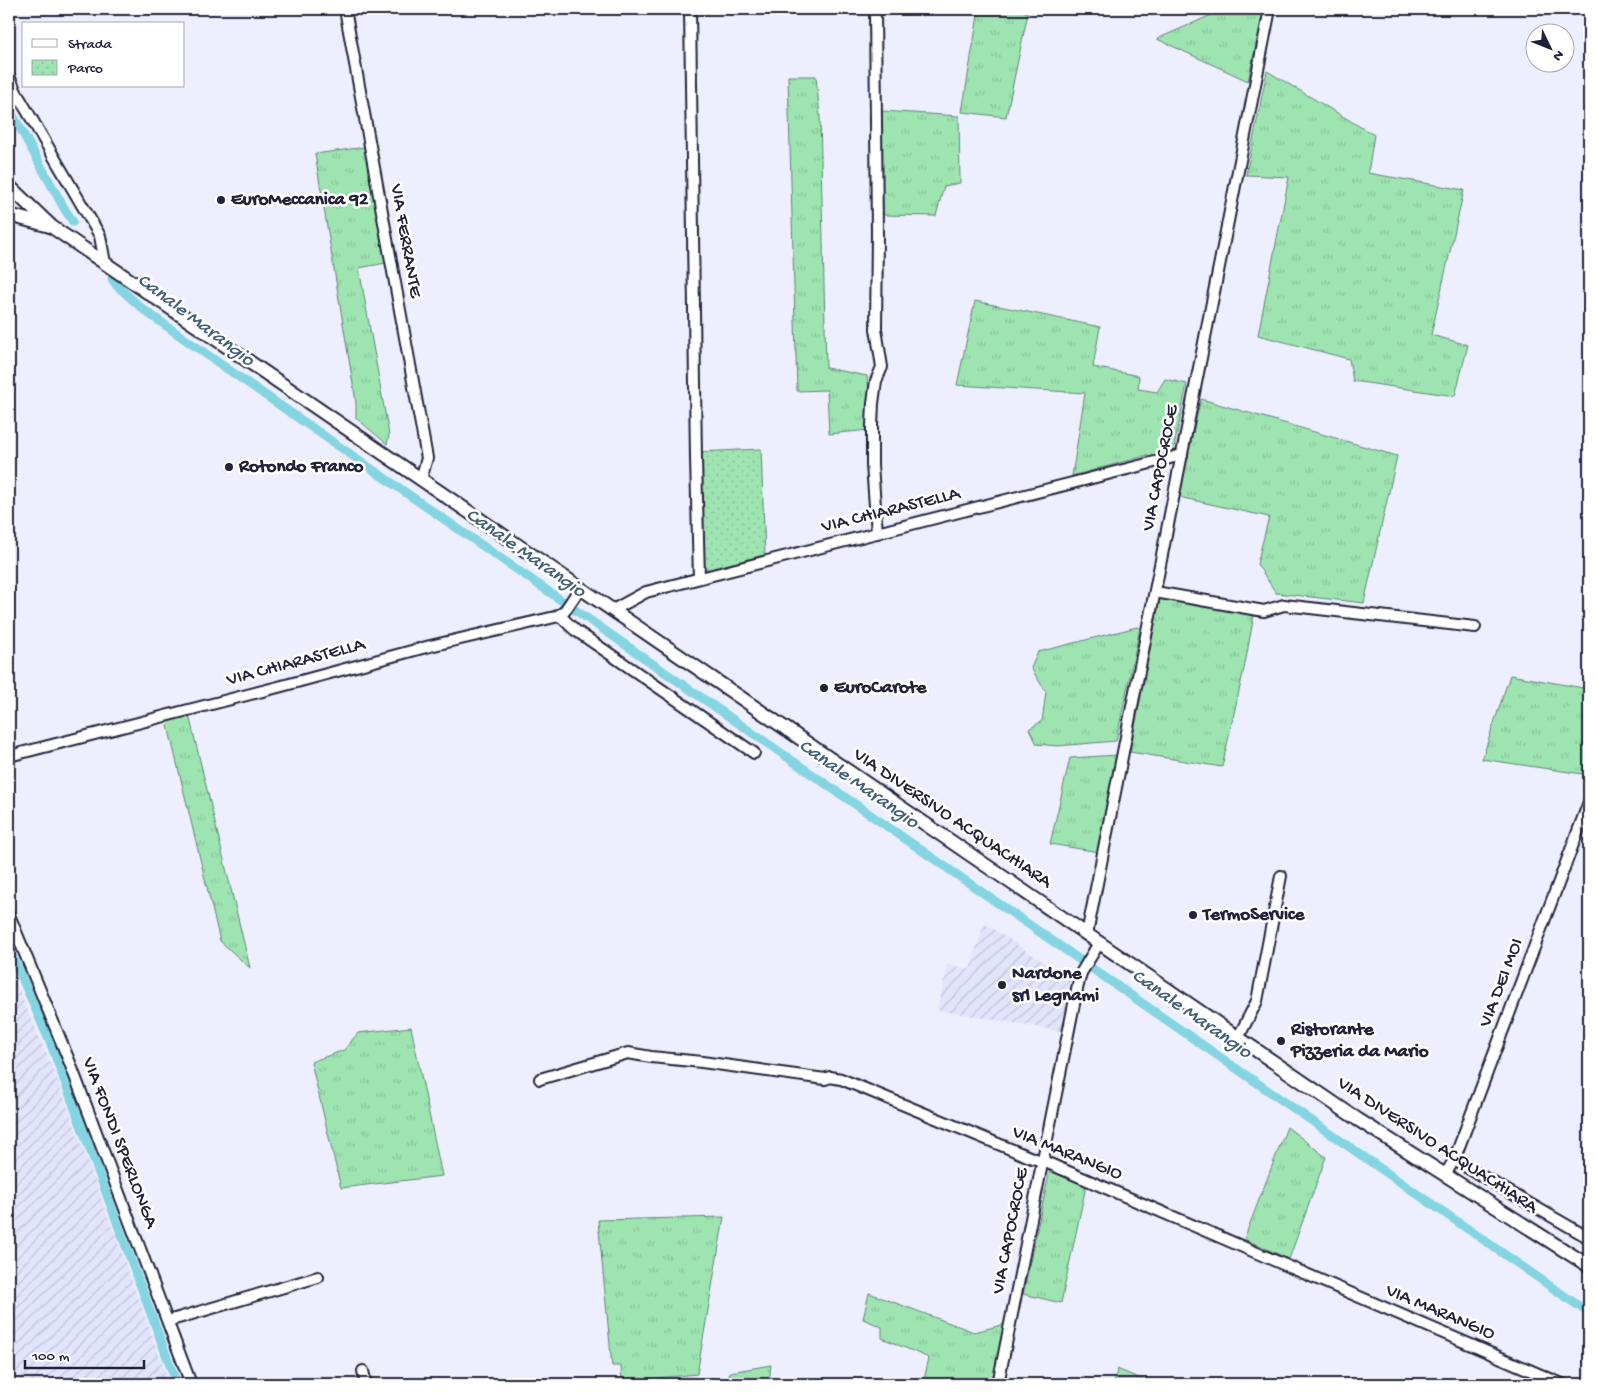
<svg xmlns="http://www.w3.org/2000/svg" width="1598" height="1393" font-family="'Gochi Hand',sans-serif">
	<defs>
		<pattern id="industrial-furrows" width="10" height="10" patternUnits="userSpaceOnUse" patternTransform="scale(1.25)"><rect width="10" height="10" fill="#e2e4fd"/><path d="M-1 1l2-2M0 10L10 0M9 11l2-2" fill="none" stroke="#c2c3da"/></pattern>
		<pattern id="grass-tufts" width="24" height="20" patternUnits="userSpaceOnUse" patternTransform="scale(1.25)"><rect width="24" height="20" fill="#9ee4b1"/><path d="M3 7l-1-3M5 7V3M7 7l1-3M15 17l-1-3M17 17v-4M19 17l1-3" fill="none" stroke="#88c399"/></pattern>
		<pattern id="park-dots" width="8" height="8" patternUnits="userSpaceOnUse" patternTransform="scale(1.25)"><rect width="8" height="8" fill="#9ee4b1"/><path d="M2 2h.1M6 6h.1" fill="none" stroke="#88c399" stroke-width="1.8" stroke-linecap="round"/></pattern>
	</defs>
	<rect width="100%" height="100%" fill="#eeeffe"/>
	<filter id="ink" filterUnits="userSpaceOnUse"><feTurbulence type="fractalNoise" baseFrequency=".02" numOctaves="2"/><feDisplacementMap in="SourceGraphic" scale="10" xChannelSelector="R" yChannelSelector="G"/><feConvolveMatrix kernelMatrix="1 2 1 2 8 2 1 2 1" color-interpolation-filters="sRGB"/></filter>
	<g filter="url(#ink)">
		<g fill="url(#industrial-furrows)">
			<path d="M984,923L1073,981L1064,1032L937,1010L948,964L970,969Z"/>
			<path d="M9,967L57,1078L170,1384H9Z"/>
		</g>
		<g fill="url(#grass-tufts)" stroke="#608376">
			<path d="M979,9H1018L1028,13L1006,117L962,112Z"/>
			<path d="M1225,9H1264L1248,81L1157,39Z"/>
			<path d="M1267,71L1374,135L1368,173L1464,190L1431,335L1468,345L1455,396L1353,381L1349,359L1258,335L1289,177L1246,175Z"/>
			<path d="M788,76H816L820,117L826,368L867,376L870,401L869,430L829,434L827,390L797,391Z"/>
			<path d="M881,111L959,116L960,183L944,186L936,216L883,215Z"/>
			<path d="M365,147L386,263L359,268L389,435L387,444L356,418V402L315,154Z"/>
			<path d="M975,301L1100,327L1093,367L1139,376L1138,389L1157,392L1165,379L1187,384L1174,448L1072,476L1085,393L957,385Z"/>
			<path d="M1201,399L1397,456L1364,603L1276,593L1257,564L1269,517L1183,498L1178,494Z"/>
			<path d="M1160,599L1254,615L1245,664L1222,767L1130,752Z"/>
			<path d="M1137,627L1140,628L1116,741L1057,746L1037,744L1029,729L1042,721L1046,692L1031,668L1038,652Z"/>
			<path d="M1510,675L1589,689V775L1482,759Z"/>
			<path d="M189,715L250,968L220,941L167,722Z"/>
			<path d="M1118,755L1099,852L1050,844L1070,758Z"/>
			<path d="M411,1027L442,1176L341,1188L311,1062L344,1050L358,1033Z"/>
			<path d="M1287,1127L1326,1157L1289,1259L1244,1239Z"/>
			<path d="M1050,1170L1086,1186L1061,1303L1023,1294Z"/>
			<path d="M724,1217L697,1374L622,1382L621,1366H612L598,1220Z"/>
			<path d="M869,1293L974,1332L1006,1324L992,1384H923L929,1358L882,1338V1327L863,1319Z"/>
			<path d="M771,1365L769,1384H726L730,1372Z"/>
			<path d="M1117,1369L1153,1384H1114Z"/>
		</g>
		<path fill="url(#park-dots)" stroke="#608376" d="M761,449L765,555L704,572L701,568L698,452Z"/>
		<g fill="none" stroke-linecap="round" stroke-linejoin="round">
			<g stroke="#84d4e1" stroke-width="9">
				<path d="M9,108L64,208L73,222"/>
				<path d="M112,279L117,286L144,310L216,361L1589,1313"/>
				<path d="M9,948L52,1047L177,1384"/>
			</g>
			<defs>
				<g id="minor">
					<path d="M345,9L427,458L421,479"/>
					<path d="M690,9L696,459L699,578"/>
					<path d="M875,9L877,235L876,329L882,367L876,381L873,403L872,426V465L877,533"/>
					<path d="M9,76L16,92L100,236L105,263"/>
					<path d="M1155,592L1264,611L1284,605L1475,627"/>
					<path d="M613,610L646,592L1182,455"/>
					<path d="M559,615L575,630L754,753"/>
					<path d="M9,756L282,686L430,646L555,617L564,612L580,588"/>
					<path d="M9,915L70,1063L191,1384"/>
					<path d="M1087,934L1270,9"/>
					<path d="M1238,1038L1257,1001L1281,876"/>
					<path d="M540,1079L628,1053L651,1057L702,1062L825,1079L830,1077L841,1079L1032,1158L1043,1161L1562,1384"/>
					<path d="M1454,1160L1589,1238"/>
					<path d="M1445,1175L1454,1160L1589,802"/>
					<path d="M168,1321L318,1277"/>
					<path d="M363,1371L366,1384"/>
					<path d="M998,1384L1077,989L1081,973L1099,943"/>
				</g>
				<g id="major">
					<path d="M9,186L52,227L1357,1119L1589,1266"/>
					<path d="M9,215L50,226"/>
				</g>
			</defs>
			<use href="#minor" stroke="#22223b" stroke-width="14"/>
			<use href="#major" stroke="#22223b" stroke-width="16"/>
			<use href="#minor" stroke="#fff" stroke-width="10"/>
			<use href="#major" stroke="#fff" stroke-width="12"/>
		</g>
	</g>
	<g fill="#22223b" stroke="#fff" stroke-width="2">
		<circle cx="221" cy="200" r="5"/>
		<circle cx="229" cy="467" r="5"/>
		<circle cx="824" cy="688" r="5"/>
		<circle cx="1193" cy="915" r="5"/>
		<circle cx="1002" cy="985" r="5"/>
		<circle cx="1281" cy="1041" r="5"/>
	</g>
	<g text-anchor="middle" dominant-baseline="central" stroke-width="5" stroke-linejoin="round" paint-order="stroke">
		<g font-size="19" font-weight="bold" fill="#22223b" stroke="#fff" text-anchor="start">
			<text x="231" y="200">EuroMeccanica 92</text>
			<text x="239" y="467">Rotondo Franco</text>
			<text x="834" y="688">EuroCarote</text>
			<text x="1203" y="915">TermoService</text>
			<text x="1012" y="974">Nardone<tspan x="1012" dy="22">srl Legnami</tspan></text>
			<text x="1291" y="1030">Ristorante<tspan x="1291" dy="22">Pizzeria da Mario</tspan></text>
		</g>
		<g font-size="19" fill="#22223b" stroke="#fff">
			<text transform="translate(405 241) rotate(80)">VIA FERRANTE</text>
			<text transform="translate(1161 468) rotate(-79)">VIA CAPOCROCE</text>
			<text transform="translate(891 511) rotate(-14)">VIA CHIARASTELLA</text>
			<text transform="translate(296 663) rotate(-15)">VIA CHIARASTELLA</text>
			<text transform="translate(952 819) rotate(34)">VIA DIVERSIVO ACQUACHIARA</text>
			<text transform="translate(1502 983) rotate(-69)">VIA DEI MOI</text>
			<text transform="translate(119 1143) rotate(69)">VIA FONDI SPERLONGA</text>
			<text transform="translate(1437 1146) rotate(33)">VIA DIVERSIVO ACQUACHIARA</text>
			<text transform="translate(1067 1154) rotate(22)">VIA MARANGIO</text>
			<text transform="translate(1011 1231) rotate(-79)">VIA CAPOCROCE</text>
			<text transform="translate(1440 1313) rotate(23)">VIA MARANGIO</text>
		</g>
		<g font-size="20" font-style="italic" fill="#446075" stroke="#fff">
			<text transform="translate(195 321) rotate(37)">Canale Marangio</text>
			<text transform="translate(525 554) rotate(35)">Canale Marangio</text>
			<text transform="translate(858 785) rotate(35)">Canale Marangio</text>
			<text transform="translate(1191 1015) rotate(35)">Canale Marangio</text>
		</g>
	</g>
	<rect width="1598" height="1393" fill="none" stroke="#fff" stroke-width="30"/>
	<rect x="15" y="15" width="1568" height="1363" fill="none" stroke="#22223b" stroke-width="2" filter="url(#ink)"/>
	<rect x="22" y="22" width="162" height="65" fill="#ffffff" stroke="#a7a7b1"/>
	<rect x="32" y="39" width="25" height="8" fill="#ffffff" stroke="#a7a7b1"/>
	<text x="68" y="48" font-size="15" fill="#22223b">Strada</text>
	<rect x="32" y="60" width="25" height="15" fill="url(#park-dots)" stroke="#a7a7b1"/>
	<text x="68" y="72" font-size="15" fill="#22223b">Parco</text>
	<g transform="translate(1550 48) rotate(133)"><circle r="24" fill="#ffffff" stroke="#a7a7b1"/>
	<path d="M0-4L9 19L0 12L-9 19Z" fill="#22223b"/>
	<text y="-8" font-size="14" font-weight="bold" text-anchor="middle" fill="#22223b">N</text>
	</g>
	<path d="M25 1360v8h119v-8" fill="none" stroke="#22223b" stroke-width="2.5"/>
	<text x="32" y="1360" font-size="15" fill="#22223b" stroke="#ffffff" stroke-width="4" paint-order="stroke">100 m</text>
</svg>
